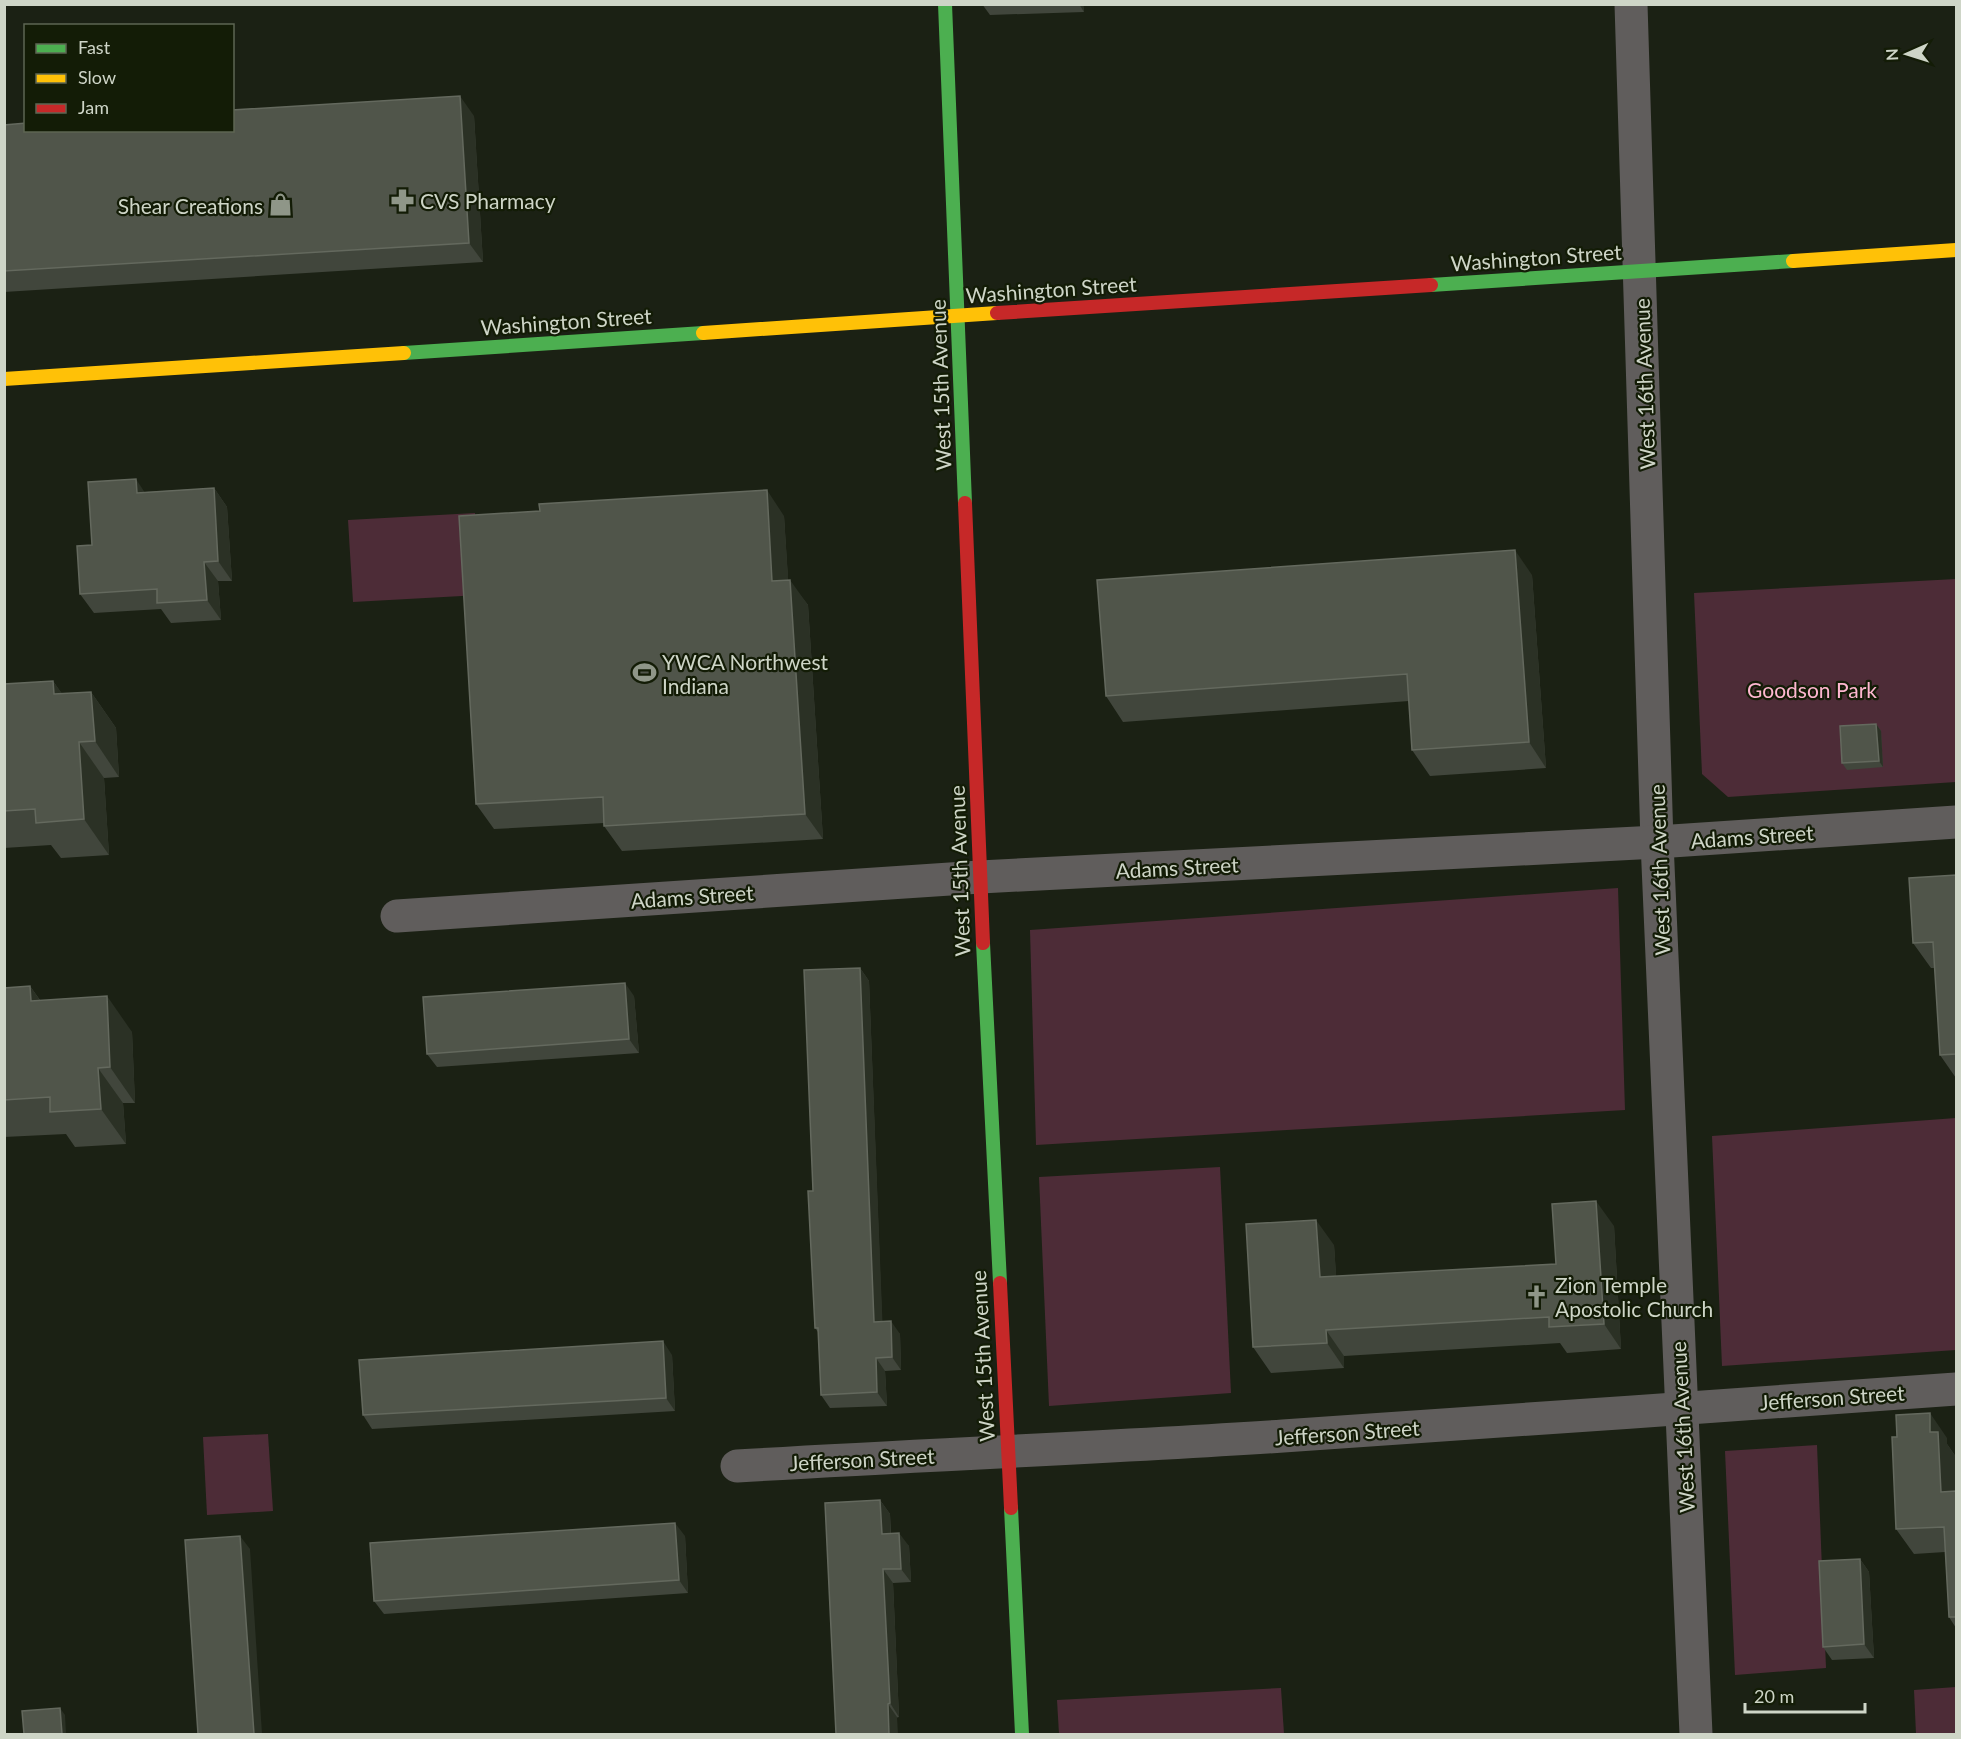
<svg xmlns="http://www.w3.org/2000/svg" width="1961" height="1739" font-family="Lato,sans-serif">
	<rect width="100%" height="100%" fill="#1b2114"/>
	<g fill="#4d2c37">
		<path d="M475,513L480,595L353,602L348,520Z"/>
		<path d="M1956,579V782L1728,797L1702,774L1694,593Z"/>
		<path d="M1618,888L1625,1110L1036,1145L1030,930Z"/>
		<path d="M1956,1118V1350L1722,1366L1712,1136Z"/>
		<path d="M1220,1167L1231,1393L1049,1406L1039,1177Z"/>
		<path d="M268,1434L273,1511L207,1515L203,1437Z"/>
		<path d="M1817,1445L1826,1668L1735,1675L1725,1451Z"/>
		<path d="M1956,1687V1734H1916L1914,1690Z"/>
		<path d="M1281,1688L1284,1734H1059L1057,1700Z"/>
	</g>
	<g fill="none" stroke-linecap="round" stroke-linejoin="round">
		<g stroke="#605d5c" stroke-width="33">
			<path d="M1631,4L1657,842L1696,1734"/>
			<path d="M397,916L980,877L1657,842L1956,822"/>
			<path d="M737,1466C919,1455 1101,1448 1283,1436C1507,1422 1732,1404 1956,1389"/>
		</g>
		<g stroke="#4caf50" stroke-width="14">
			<path d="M945,4L965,503"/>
			<path d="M1431,285L1793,261"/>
			<path d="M404,353L703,333"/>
			<path d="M983,943L1000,1283"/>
			<path d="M1011,1508L1022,1734"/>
		</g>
		<g stroke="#ffc107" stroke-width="14">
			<path d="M1793,261L1956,250"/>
			<path d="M703,333L997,313"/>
			<path d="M4,379L404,353"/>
		</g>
		<g stroke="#c62828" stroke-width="14">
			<path d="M997,313L1431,285"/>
			<path d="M965,503L983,943"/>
			<path d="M1000,1283L1011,1508"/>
		</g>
	</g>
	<g fill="#41463c">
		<path d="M982,4H1083L1084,12L990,15Z"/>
		<path d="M474,116L483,262L4,292V125Z"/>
		<path d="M214,488L227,507L232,581H218L221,620L171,623L161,609L94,613L80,594L92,545L145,492Z"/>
		<path d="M784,516L788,580L808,605L823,839L622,851L604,826V823L494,829L476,804Z"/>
		<path d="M1532,575L1546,768L1430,776L1412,750L1409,701L1123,722L1106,696Z"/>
		<path d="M53,681L62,694L91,692L116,728L119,777L104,778L109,855L61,858L51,845L4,848V684Z"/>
		<path d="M1876,724L1881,731L1883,767L1847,770L1842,763Z"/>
		<path d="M1956,875V1078L1940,1055L1935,968H1931L1913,943Z"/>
		<path d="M860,968L869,981L882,1321L900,1334L901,1370L885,1371L887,1406L830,1408L821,1395L818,1332L815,1328L813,1191Z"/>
		<path d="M30,986L40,1000L132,1032L135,1103H123L126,1144L75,1147L66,1134L4,1137V988Z"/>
		<path d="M634,996L639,1053L437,1067L427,1054Z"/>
		<path d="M1614,1226L1621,1349L1567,1353L1560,1343L1344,1356V1368L1271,1373L1253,1347L1334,1245L1336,1276L1556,1264Z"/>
		<path d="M672,1355L675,1411L372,1429L363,1415Z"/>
		<path d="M1947,1438V1444L1956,1457V1628L1949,1617L1945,1552L1914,1554L1896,1529Z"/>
		<path d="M880,1500L890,1514L891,1533L909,1546L911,1582L893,1583L899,1717L836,1734Z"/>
		<path d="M685,1536L688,1593L384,1614L374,1601Z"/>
		<path d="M1860,1559L1869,1572L1874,1658L1832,1660L1823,1647Z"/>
	</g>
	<g fill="#2b3125">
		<path d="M1079,4H1083L1084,12Z"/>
		<path d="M460,96L474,116L483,262L469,243Z"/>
		<path d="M136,479L149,499L137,493Z"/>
		<path d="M214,488L227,507L232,581L218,561Z"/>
		<path d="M767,490L784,516L790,607L772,581Z"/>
		<path d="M1515,550L1532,575L1546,768L1529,742Z"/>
		<path d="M204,562L218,581L221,620L207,600Z"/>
		<path d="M790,580L808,605L823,839L805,814Z"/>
		<path d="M53,681L78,716L54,694Z"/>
		<path d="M91,692L116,728L119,777L95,741Z"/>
		<path d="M1876,724L1881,731L1883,767L1879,761Z"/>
		<path d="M79,742L104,778L109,855L84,819Z"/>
		<path d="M860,968L869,981L883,1335L874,1322Z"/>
		<path d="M625,983L634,996L639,1053L629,1039Z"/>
		<path d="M30,986L55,1022L31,1001Z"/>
		<path d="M107,996L132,1032L135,1103L110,1067Z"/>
		<path d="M98,1068L123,1103L126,1144L101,1109Z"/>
		<path d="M1596,1201L1614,1226L1621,1349L1604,1324Z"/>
		<path d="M1316,1220L1334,1245L1338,1302L1320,1277Z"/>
		<path d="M891,1321L900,1334L901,1370L892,1357Z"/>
		<path d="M1326,1330L1344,1356V1368L1327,1343Z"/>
		<path d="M663,1341L672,1355L675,1411L666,1398Z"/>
		<path d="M876,1358L885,1371L887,1406L877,1392Z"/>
		<path d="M1930,1413L1947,1438V1444L1956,1457V1514L1941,1492L1930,1432Z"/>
		<path d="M880,1500L890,1514L891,1547L882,1534Z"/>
		<path d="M675,1523L685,1536L688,1593L679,1580Z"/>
		<path d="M899,1533L909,1546L911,1582L901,1569Z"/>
		<path d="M240,1536L250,1549L262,1734H254Z"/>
		<path d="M1860,1559L1869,1572L1874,1658L1864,1644Z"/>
		<path d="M883,1569L893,1583L899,1717L890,1703Z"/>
		<path d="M888,1704L897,1717L898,1734H889Z"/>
		<path d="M60,1708L65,1715L66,1734H62Z"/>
	</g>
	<g fill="#50554a" stroke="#64695e" stroke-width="1.5">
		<path d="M460,96L469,243L4,271V125L26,123V130H232V110Z"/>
		<path d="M136,479L137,493L214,488L218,561L204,562L207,600L157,603V589L80,594L77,546L92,545L88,482Z"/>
		<path d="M767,490L772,581L790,580L805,814L604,826L603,797L476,804L459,516L540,511L539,504Z"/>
		<path d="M1515,550L1529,742L1412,750L1407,674L1106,696L1097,580Z"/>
		<path d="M53,681L54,694L91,692L95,741L79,742L84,819L36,823L35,809L4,811V684Z"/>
		<path d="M1876,724L1879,761L1842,763L1840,726Z"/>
		<path d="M1956,875V1054L1940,1055L1933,942L1913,943L1909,878Z"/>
		<path d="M860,968L874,1322L891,1321L892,1357L876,1358L877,1392L821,1395L818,1328H815L808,1191H813L804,970Z"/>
		<path d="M625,983L629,1039L427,1054L423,997Z"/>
		<path d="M30,986L31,1001L107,996L110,1067L98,1068L101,1109L50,1112V1097L4,1100V988Z"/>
		<path d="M1596,1201L1604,1324L1549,1327V1317L1326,1330L1327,1343L1253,1347L1246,1224L1316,1220L1320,1277L1556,1264L1552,1204Z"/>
		<path d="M663,1341L666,1398L363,1415L359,1360Z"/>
		<path d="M1930,1413V1432H1938L1941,1492L1956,1491V1617H1949L1944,1527L1896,1529L1892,1437H1897L1896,1415Z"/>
		<path d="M880,1500L882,1534L899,1533L901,1569H883L890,1703L888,1704L889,1734H836L825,1503Z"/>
		<path d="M675,1523L679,1580L374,1601L370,1543Z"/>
		<path d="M240,1536L254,1734H198L185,1540Z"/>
		<path d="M1860,1559L1864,1644L1823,1647L1819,1561Z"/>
		<path d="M60,1708L62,1734H24L22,1711Z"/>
	</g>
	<defs>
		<symbol id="pharmacy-bare" viewBox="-9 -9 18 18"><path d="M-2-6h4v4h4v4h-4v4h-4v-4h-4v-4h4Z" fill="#8f9688" stroke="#131c06" stroke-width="2.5" paint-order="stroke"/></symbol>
		<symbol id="shop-bare" viewBox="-9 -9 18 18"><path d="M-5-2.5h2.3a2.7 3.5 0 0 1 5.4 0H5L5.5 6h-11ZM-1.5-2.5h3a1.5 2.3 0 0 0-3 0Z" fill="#8f9688" stroke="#131c06" stroke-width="2.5" paint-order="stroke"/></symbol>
		<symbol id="stadium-bare" viewBox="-9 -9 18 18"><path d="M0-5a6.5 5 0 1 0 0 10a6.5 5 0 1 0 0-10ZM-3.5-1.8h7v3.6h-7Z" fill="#8f9688" stroke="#131c06" stroke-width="2.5" paint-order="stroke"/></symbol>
		<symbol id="church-bare" viewBox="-9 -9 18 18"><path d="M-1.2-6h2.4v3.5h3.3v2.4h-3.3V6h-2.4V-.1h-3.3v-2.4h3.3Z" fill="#8f9688" stroke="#131c06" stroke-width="2.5" paint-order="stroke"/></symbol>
	</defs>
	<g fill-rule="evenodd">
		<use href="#pharmacy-bare" x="386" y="184" width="33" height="33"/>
		<use href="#shop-bare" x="264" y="188" width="33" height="33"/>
		<use href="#stadium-bare" x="628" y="656" width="33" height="33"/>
		<use href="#church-bare" x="1520" y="1280" width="33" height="33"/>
	</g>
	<g text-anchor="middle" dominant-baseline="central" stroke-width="4.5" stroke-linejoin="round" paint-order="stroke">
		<g font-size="21" fill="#ced5c7" stroke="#131c06" text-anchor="start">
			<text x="420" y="200">CVS Pharmacy</text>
			<text x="263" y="205" text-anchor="end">Shear Creations</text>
			<text x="662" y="661">YWCA Northwest<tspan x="662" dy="24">Indiana</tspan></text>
			<text x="1555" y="1284">Zion Temple<tspan x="1555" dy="24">Apostolic Church</tspan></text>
		</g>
		<g font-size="21" fill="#ced5c7" stroke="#131c06">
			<text transform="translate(1536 257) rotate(-4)">Washington Street</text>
			<text transform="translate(1051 289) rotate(-4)">Washington Street</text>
			<text transform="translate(566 321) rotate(-4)">Washington Street</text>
			<text transform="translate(1644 384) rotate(-92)">West 16th Avenue</text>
			<text transform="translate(940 385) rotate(-92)">West 15th Avenue</text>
			<text transform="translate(1752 836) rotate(-4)">Adams Street</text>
			<text transform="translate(1177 867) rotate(-3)">Adams Street</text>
			<text transform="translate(1659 870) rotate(-92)">West 16th Avenue</text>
			<text transform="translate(959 871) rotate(-92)">West 15th Avenue</text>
			<text transform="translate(692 896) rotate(-4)">Adams Street</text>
			<text transform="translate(982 1356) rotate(-93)">West 15th Avenue</text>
			<text transform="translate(1832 1397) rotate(-4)">Jefferson Street</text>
			<text transform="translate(1682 1427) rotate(-93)">West 16th Avenue</text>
			<text transform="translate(1347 1432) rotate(-4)">Jefferson Street</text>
			<text transform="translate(862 1459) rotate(-3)">Jefferson Street</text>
		</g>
		<g font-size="21" fill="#feb7d0" stroke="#131c06">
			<text x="1812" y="689">Goodson Park</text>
		</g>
	</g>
	<rect width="1961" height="1739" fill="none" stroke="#ced5c7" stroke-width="12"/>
	<rect x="24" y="24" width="210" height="108" fill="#131c06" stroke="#5e6653" stroke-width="1.5"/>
	<rect x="36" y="44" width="30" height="9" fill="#4caf50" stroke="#5e6653" stroke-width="1.5"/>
	<text x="78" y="54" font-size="18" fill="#ced5c7">Fast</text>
	<rect x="36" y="74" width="30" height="9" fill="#ffc107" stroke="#5e6653" stroke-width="1.5"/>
	<text x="78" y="84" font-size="18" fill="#ced5c7">Slow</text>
	<rect x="36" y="104" width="30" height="9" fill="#c62828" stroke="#5e6653" stroke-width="1.5"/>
	<text x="78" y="114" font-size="18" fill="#ced5c7">Jam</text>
	<g transform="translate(1907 54) rotate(267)" stroke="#131c06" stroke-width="4.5" paint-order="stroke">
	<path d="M0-4.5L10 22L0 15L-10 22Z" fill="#ced5c7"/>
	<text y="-9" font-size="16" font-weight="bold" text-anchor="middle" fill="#ced5c7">N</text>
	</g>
	<path d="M1745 1703v9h120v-9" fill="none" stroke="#ced5c7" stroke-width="3"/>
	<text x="1754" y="1703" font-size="18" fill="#ced5c7" stroke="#131c06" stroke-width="4.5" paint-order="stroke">20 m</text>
</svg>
